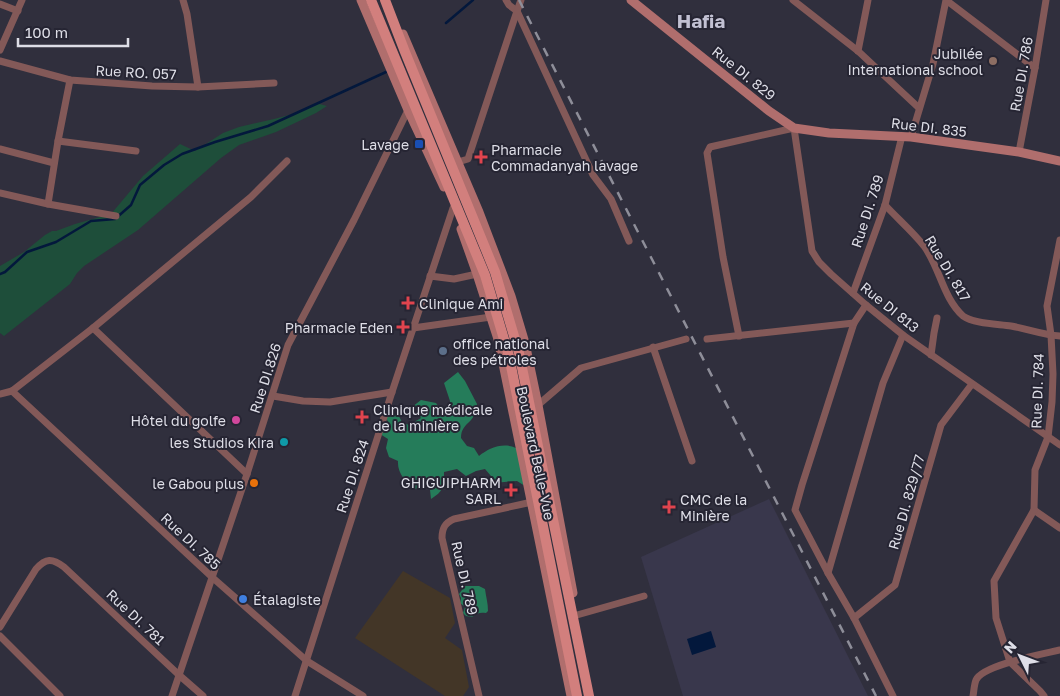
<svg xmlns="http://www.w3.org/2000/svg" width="1060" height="696" font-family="'Golos Text',sans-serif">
	<rect width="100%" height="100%" fill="#302f3d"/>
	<path fill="#39374c" d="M769,499L868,696H683L641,557Z"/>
	<path fill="#433627" d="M403,571L450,598L455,623L445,638L462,650L469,687L463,696H445L355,638Z"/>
	<path fill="#1e4e3a" d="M316,103L327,106L316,113L276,132L239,145L221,158L138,230L84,266L77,273L70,284L4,336L0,333V266L24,252L45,235L52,231H56L75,224L111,214L143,176L180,144L195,151L223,133L239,127L274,119L293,114Z"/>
	<g fill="#257c5a">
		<path d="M458,372L465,381L477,404C476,409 475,416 471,420C465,426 461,429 461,438L467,446L474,448L479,456C489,448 503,442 516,448C520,449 524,455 527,459C534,466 538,469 541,478L532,487L525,486L517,481L493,483L491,476L485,469L476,471L466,476L457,469L444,472C444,486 444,491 431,499L430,490L426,478L421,482L416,489C406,483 397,473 398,461L389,457L386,448L388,439L380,434L384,428L391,427L386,418L388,410L394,407L402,422L409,425L421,418L412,407L421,400L436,403L443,413L450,411V401L444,383Z"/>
		<path d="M465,586H479L485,589C486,597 488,603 488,611L486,613C480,612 477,613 472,617L466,616L463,613L465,607L460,603L461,598L459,594Z"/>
	</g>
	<path fill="#03183c" d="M711,631L716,647L692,655L687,639Z"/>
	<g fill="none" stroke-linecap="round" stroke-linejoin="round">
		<g stroke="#03183c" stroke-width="2.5">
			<path d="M446,23L473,0"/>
			<path d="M0,274L5,272L27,252L56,242L91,221L115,219L131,205L140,185L164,165L182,154L215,142L268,126L386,72"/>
		</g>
		<g stroke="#835958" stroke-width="7">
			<path d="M183,0L187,14L198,87"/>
			<path d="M506,0L509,5L517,11L593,175L611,199L629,241"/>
			<path d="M793,0L858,51L919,108"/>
			<path d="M0,4L18,11"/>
			<path d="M0,50L22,0"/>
			<path d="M858,51L868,0"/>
			<path d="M0,61L70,80L98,82L152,86L198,87L274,83"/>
			<path d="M911,137L933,64L946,0L1035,68"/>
			<path d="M58,141L136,151"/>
			<path d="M0,149L54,163"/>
			<path d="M1019,152L1035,68L1046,0"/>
			<path d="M458,162L468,159L517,11L521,0"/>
			<path d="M0,193L48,204L116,216"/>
			<path d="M48,204L58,141L70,80"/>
			<path d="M885,205C897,218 913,232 924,246C940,268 943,298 963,316C974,324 998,324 1011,326C1028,329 1043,335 1060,336"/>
			<path d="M430,276L454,279L477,274"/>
			<path d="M853,293L885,205L902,136"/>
			<path d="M866,305L854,323L802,485L795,510L828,573L854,618L893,696"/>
			<path d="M93,328L247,474"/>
			<path d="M413,328L491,317"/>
			<path d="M739,336L723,257L707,153L710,147L794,128L812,251L819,262L831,274L866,305L903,335L1060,445"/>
			<path d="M707,339L854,323"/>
			<path d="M653,347L692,461"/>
			<path d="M931,355L934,333L937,318"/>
			<path d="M12,391L213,578L307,661L363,696"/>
			<path d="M0,394L12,391L93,328L251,197L287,161"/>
			<path d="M273,396L303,401L330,402L392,392"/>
			<path d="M538,405L581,368L686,339"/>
			<path d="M1034,510L1060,528"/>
			<path d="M828,573L883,383L903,335"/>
			<path d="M577,615L644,596"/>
			<path d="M854,618L895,585L941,425L972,384"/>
			<path d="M0,627L36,569C46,558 52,558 64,567L179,675L203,696"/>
			<path d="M0,636L60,696"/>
			<path d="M172,696L247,474L288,345L354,220L408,110"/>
			<path d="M295,696L392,392L453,208"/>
			<path d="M479,696L442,538C442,528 445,523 454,519L532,502"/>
			<path d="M973,696C974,691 974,685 976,680C983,665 1043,654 1060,650"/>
			<path d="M1044,696L1040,691L1010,662L996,618L994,581L1034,510L1035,470L1048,437L1052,402L1053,374L1051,335L1047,306L1060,240"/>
		</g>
		<g stroke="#b06e6d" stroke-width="9">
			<path d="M361,0L408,110L444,187"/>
			<path d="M631,0L769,111L794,128L829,133L911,137L1019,152L1060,161"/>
			<path d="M403,34L479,212L511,296L525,343L538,405L573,593"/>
			<path d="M461,229L477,274L498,339L571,696"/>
		</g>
		<g stroke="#d27f7d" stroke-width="10">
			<path d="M371,0L485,275L509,356L577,696"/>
			<path d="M385,0L405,52L495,272L519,353L589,696"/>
		</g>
		<path stroke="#8e8e99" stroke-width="2.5" stroke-dasharray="9 9" stroke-linecap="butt" d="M519,0L876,696"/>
	</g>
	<circle fill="#8d6e63" stroke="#262533" stroke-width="2" cx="993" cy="61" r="5"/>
	<rect fill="#1a4fb4" stroke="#262533" stroke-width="2" x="414" y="139" width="10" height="10" rx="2.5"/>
	<g fill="#e0444e" stroke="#262533" stroke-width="2">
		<path d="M478.5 149.5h5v5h5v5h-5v5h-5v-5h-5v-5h5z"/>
		<path d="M405.5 295.5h5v5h5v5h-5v5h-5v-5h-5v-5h5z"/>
		<path d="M400.5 319.5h5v5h5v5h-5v5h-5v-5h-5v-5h5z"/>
		<path d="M359.5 409.5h5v5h5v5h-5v5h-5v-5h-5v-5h5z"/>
		<path d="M508.5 482.5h5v5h5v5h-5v5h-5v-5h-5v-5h5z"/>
		<path d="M666.5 499.5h5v5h5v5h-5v5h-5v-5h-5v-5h5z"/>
	</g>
	<circle fill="#5c6f8a" stroke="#262533" stroke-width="2" cx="443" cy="351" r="5"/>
	<circle fill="#d1479c" stroke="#262533" stroke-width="2" cx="236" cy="420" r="5"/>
	<circle fill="#0f9aa8" stroke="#262533" stroke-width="2" cx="284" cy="442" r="5"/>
	<circle fill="#e8710a" stroke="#262533" stroke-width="2" cx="254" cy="483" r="5"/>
	<circle fill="#3f7fe0" stroke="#262533" stroke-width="2" cx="243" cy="599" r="5"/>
	<g text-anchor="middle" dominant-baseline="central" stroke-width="4" stroke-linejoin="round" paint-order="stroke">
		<g font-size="14" fill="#dedee7" stroke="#262533" text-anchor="end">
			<text x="983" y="53">Jubilée<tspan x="983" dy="16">International school</tspan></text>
			<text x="409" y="144">Lavage</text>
			<text x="491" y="149" text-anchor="start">Pharmacie<tspan x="491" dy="16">Commadanyah lavage</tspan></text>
			<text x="419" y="303" text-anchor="start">Clinique Ami</text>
			<text x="393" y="327">Pharmacie Eden</text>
			<text x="453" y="343" text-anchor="start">office national<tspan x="453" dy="16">des pétroles</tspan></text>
			<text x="373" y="409" text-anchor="start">Clinique médicale<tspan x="373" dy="16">de la minière</tspan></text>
			<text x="226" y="420">Hôtel du golfe</text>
			<text x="274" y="442">les Studios Kira</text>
			<text x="501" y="482">GHIGUIPHARM<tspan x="501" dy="16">SARL</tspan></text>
			<text x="244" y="483">le Gabou plus</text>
			<text x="680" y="499" text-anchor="start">CMC de la<tspan x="680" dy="16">Minière</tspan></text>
			<text x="253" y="599" text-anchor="start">Étalagiste</text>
		</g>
		<g font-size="14" fill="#dedee7" stroke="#262533">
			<text transform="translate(136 72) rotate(3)">Rue RO. 057</text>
			<text transform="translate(744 73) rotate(39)">Rue DI. 829</text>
			<text transform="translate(1021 74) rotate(-80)">Rue DI. 786</text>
			<text transform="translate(929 127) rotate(7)">Rue DI. 835</text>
			<text transform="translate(867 211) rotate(-72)">Rue DI. 789</text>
			<text transform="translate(948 268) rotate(59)">Rue DI. 817</text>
			<text transform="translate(890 307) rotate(39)">Rue DI 813</text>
			<text transform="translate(265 378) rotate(-72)">Rue DI.826</text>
			<text transform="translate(1037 391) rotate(-88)">Rue DI. 784</text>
			<text transform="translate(536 453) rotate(78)">Boulevard Belle-Vue</text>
			<text transform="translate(352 476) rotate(-72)">Rue DI. 824</text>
			<text transform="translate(906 502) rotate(-74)">Rue DI. 829/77</text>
			<text transform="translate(191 541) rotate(43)">Rue DI. 785</text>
			<text transform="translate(465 578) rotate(77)">Rue DI. 789</text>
			<text transform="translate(136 617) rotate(43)">Rue DI. 781</text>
		</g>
		<g font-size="19" font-weight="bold" fill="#c2c1d3" stroke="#262533">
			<text x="701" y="20">Hafia</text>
		</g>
	</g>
	<g transform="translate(1020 656) rotate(312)" stroke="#262533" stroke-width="4" paint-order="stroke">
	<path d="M0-4L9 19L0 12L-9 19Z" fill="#dedee7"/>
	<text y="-8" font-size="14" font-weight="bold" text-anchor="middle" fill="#dedee7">N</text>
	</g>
	<path d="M18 38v8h110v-8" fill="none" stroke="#dedee7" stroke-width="2.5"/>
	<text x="25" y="38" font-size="15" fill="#dedee7" stroke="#262533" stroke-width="4" paint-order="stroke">100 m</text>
</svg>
